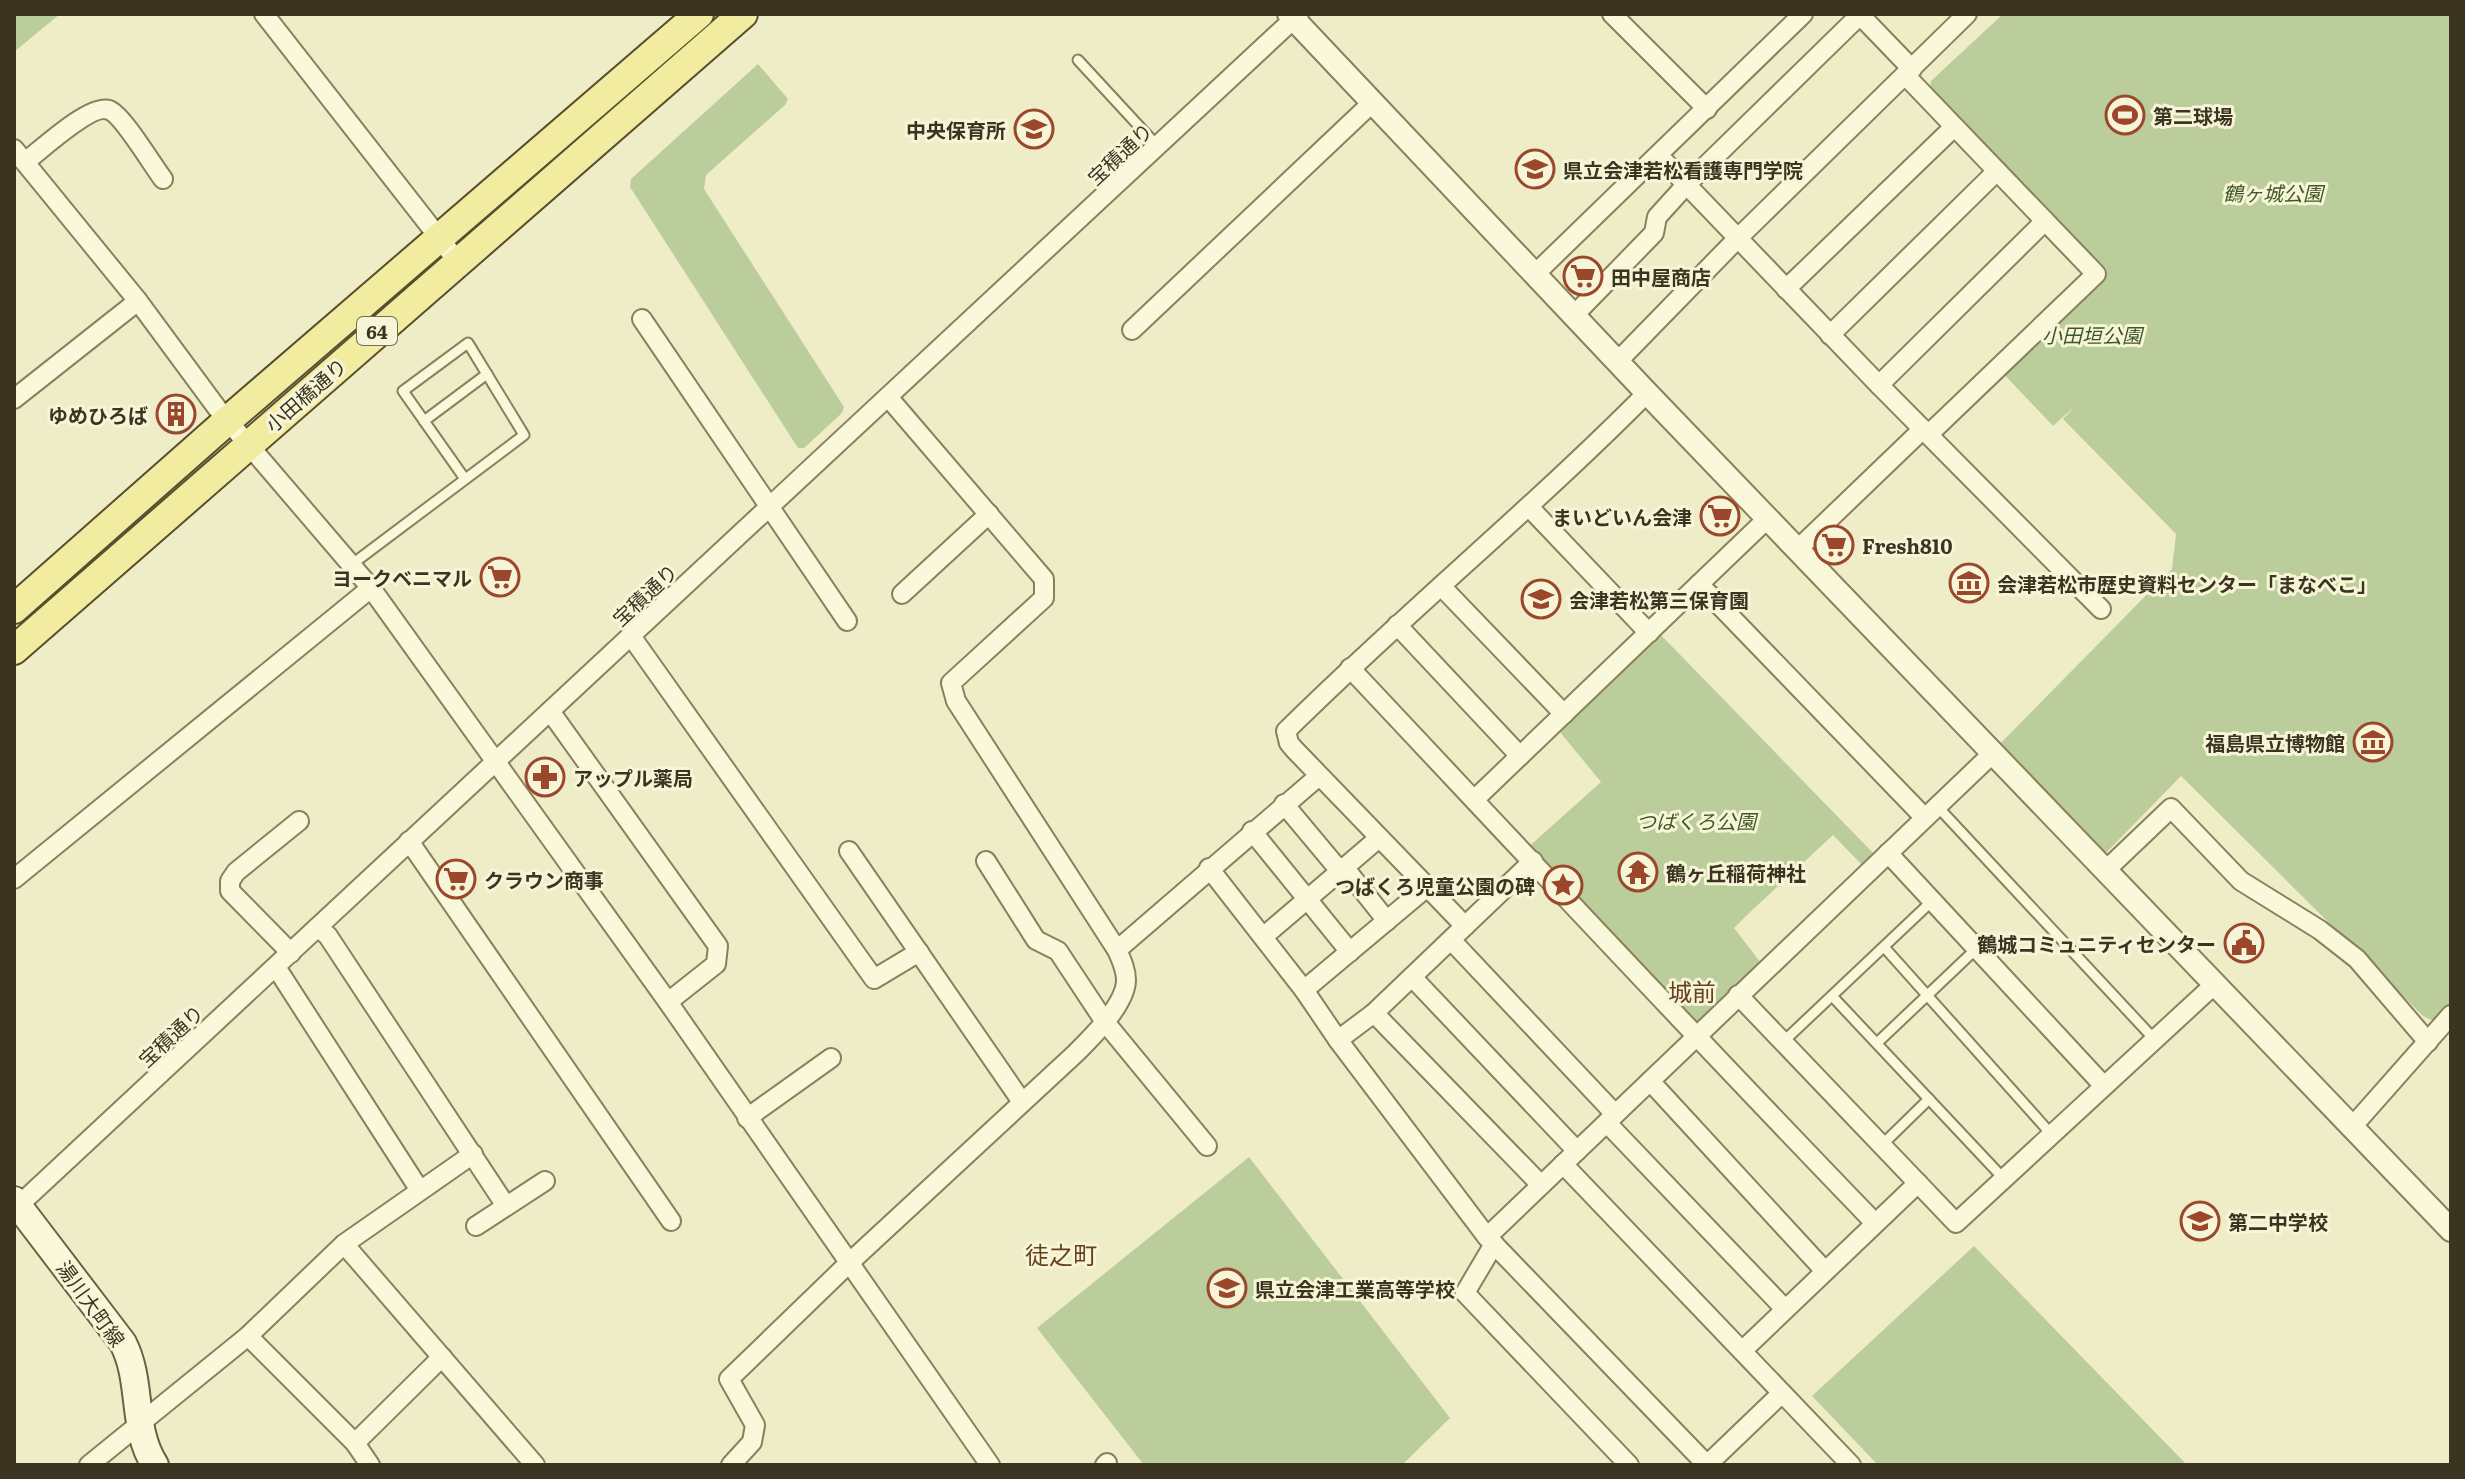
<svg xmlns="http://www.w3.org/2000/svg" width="2465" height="1479" font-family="Literata,'Noto Sans JP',serif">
	<rect width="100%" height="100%" fill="#efedc7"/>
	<g fill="#bbcd9a">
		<path d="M14,14H60L14,52Z"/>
		<path d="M717,14H728L467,239L463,235Z"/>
		<path d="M2003,14H2451V1029L2423,1016L2181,776L2100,859L1993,751L2172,569L2176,534L2063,419L2075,406L2053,426L1999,369L2100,271L1929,94L1931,81Z"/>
		<path d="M758,64L788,99L785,105L706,175L704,189L844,407L842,413L804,448H798L630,187L631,179Z"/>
		<path d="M414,278L420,280L399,300L340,344L260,414L257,411Z"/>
		<path d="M212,450L220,460L30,621L26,618L28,614Z"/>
		<path d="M1656,630L1878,858L1866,869L1833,835L1747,915L1734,928L1764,967L1701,1024L1685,1020L1525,850L1601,782L1555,726Z"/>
		<path d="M1249,1157L1450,1418L1402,1465H1144L1037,1328Z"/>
		<path d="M1974,1246L2187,1465H1878L1812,1396Z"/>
	</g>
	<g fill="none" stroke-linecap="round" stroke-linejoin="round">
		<defs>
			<g id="service">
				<path d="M1078,60L1150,138"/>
				<path d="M424,421L487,374"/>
				<path d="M351,565L524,435L468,343L403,391L465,479"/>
				<path d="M1937,806L2155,1040"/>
				<path d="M1884,947L2052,1135"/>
				<path d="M1832,996L2004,1179"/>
				<path d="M1783,1042L1932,901"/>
				<path d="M1877,1043L1976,949"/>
				<path d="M1882,1145L1929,1099"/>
			</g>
			<g id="minor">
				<path d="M264,14L458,262"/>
				<path d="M1612,14L1707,109"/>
				<path d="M1859,14L1912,69"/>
				<path d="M1905,75L2096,274L1929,434"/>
				<path d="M14,149L138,301L217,408L371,588L668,1002L990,1465"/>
				<path d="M1659,156L1879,385L2101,609"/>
				<path d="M25,162C41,150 91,103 109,110C122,114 153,166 163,179"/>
				<path d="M1535,274L1803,14"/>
				<path d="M1786,289L1954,127"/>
				<path d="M1573,314L1582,307L1654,233L1657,217L1686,185L1860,15"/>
				<path d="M642,319L847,621"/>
				<path d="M1132,330L1373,102"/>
				<path d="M1830,335L1997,171"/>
				<path d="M1618,361L1737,239L1967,14"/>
				<path d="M1879,385L2045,221"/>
				<path d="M14,399L138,301"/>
				<path d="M1529,507L1649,633"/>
				<path d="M1798,549L1923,429"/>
				<path d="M1699,584L1925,818"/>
				<path d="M1441,586L1564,714"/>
				<path d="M902,594L989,514"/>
				<path d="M1397,625L1520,756"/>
				<path d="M631,636L874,979L919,952"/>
				<path d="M1350,668C1524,853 1698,1040 1875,1223"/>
				<path d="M550,711L718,946L716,964L668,1002"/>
				<path d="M1474,800L1768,518"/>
				<path d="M1284,804L1340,871"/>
				<path d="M1252,831L1350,952"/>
				<path d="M409,841L671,1221"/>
				<path d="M849,851L1022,1102"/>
				<path d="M1888,853L2104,1086"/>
				<path d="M986,861L1036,940L1058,951L1105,1022L1207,1146"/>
				<path d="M1344,867L1387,921"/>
				<path d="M1209,868L1304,990L1338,1040L1487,1237L1707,1465"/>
				<path d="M2107,869L2171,808L2241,881L2320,930L2357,959L2428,1042"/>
				<path d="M14,879L371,588"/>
				<path d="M1465,926L1294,749L1289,743L1286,731C1403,615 1531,510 1647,393"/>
				<path d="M318,927L328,936L506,1206"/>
				<path d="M1263,937L1379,838"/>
				<path d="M1451,940L1615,1114"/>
				<path d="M1117,950L1319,776"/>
				<path d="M291,953L230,891V881L236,872L299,821"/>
				<path d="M276,967L419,1189"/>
				<path d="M1412,977L1577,1151"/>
				<path d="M1304,990L1427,887"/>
				<path d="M1738,995L1956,1223L2215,984"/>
				<path d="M1374,1013L1541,1185"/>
				<path d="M1338,1040L1374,1013L1533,861"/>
				<path d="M1650,1081L1825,1271"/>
				<path d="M747,1118L831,1058"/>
				<path d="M1607,1123L1785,1309"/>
				<path d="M2352,1127L2451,1015"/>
				<path d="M1563,1164L1851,1465"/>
				<path d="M19,1205L1299,14"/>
				<path d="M476,1226L545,1181"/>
				<path d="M1487,1237L1992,754"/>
				<path d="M344,1244L535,1465"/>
				<path d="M1494,1244L1465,1293L1629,1465"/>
				<path d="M248,1336L355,1443L370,1465"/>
				<path d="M1742,1351L1918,1183"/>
				<path d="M355,1443L442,1357"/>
				<path d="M89,1465L248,1336L344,1244L473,1154"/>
				<path d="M731,1465L752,1442L755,1425L729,1379L848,1264L1076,1053C1092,1037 1126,1004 1126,980C1126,969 1121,959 1117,950L956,701L951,683L1044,598V579L888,397"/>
				<path d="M1105,1465L1107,1463"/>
				<path d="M1707,1465L1782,1393"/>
			</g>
			<path id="tertiary" d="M1289,14L1647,393L2451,1230"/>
			<path id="secondary" d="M14,1200L123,1343C143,1382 131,1428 155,1465"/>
			<g id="primary">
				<path d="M14,609L227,421L699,14"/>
				<path d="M14,650L743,14"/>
			</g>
		</defs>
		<use href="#service" stroke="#8b805c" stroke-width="13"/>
		<use href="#minor" stroke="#8b805c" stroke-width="22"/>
		<use href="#tertiary" stroke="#8b805c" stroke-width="26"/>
		<use href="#secondary" stroke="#6d613f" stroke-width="30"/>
		<use href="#primary" stroke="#594d30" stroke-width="32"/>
		<use href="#service" stroke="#f9f8da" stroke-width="9"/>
		<use href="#minor" stroke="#f9f8da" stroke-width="18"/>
		<use href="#tertiary" stroke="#f9f8da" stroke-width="22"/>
		<use href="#secondary" stroke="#f9f8da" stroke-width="26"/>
		<use href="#primary" stroke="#f1ec9f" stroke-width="28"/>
	</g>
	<defs>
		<symbol id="stadium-ring" viewBox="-11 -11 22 22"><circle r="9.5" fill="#f6f5d7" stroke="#9a472c" stroke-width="1.5"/><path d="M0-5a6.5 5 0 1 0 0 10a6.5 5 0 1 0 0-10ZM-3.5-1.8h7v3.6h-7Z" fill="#9a472c"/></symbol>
		<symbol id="school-ring" viewBox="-11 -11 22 22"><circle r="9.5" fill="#f6f5d7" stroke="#9a472c" stroke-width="1.5"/><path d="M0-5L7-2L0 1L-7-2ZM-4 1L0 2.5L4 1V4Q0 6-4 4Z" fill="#9a472c"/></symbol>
		<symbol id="supermarket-ring" viewBox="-11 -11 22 22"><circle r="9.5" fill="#f6f5d7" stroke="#9a472c" stroke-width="1.5"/><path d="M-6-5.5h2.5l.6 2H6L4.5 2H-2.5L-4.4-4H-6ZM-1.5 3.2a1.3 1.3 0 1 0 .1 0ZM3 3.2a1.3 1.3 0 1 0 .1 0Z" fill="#9a472c"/></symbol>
		<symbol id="building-ring" viewBox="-11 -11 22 22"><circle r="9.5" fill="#f6f5d7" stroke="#9a472c" stroke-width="1.5"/><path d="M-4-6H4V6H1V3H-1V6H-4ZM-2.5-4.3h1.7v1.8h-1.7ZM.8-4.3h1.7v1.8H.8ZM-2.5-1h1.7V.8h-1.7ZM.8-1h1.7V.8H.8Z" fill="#9a472c"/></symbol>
		<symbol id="museum-ring" viewBox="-11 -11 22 22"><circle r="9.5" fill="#f6f5d7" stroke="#9a472c" stroke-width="1.5"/><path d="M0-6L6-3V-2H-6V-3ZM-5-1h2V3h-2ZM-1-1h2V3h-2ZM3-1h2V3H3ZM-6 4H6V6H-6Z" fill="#9a472c"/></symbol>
		<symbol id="pharmacy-ring" viewBox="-11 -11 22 22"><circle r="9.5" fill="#f6f5d7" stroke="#9a472c" stroke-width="1.5"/><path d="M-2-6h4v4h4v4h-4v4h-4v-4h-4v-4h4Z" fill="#9a472c"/></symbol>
		<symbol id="temple-ring" viewBox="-11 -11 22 22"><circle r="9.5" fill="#f6f5d7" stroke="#9a472c" stroke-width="1.5"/><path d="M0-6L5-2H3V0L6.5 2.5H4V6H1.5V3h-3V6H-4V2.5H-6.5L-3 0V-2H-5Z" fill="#9a472c"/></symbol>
		<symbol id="sight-ring" viewBox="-11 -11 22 22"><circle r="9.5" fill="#f6f5d7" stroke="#9a472c" stroke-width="1.5"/><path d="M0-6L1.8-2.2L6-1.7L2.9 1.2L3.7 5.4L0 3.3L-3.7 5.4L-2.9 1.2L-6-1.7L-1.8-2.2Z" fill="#9a472c"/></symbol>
		<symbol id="civic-ring" viewBox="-11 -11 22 22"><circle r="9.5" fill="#f6f5d7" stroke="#9a472c" stroke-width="1.5"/><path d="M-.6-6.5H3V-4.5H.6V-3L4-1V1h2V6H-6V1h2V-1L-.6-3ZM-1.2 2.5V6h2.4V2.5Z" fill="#9a472c"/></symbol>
	</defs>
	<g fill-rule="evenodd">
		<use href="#stadium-ring" x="2103" y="93" width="44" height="44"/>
		<use href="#school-ring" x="1012" y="107" width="44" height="44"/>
		<use href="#school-ring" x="1513" y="147" width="44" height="44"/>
		<use href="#supermarket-ring" x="1561" y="254" width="44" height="44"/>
		<use href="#building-ring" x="154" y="392" width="44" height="44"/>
		<use href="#supermarket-ring" x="1698" y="494" width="44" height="44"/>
		<use href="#supermarket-ring" x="1812" y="523" width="44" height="44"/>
		<use href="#supermarket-ring" x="478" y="555" width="44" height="44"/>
		<use href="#museum-ring" x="1947" y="561" width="44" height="44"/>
		<use href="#school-ring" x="1519" y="577" width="44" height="44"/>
		<use href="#museum-ring" x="2351" y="720" width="44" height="44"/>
		<use href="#pharmacy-ring" x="523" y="755" width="44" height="44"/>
		<use href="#temple-ring" x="1616" y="850" width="44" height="44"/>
		<use href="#supermarket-ring" x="434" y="857" width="44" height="44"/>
		<use href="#sight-ring" x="1541" y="863" width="44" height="44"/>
		<use href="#civic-ring" x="2222" y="921" width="44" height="44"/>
		<use href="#school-ring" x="2178" y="1199" width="44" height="44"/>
		<use href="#school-ring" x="1205" y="1266" width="44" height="44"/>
	</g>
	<g text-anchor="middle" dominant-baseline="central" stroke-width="6" stroke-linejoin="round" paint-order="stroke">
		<rect fill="#f6f5d7" stroke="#736e57" stroke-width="2" x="357" y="317" width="40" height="28" rx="6"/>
		<g font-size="18" font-weight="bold" fill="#3b3420">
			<text x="377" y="331">64</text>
		</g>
		<g font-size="20" font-weight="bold" fill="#3b3420" stroke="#f6f5d7" text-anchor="start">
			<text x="2153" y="115">第二球場</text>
			<text x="1006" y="129" text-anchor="end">中央保育所</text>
			<text x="1563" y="169">県立会津若松看護専門学院</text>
			<text x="1611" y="276">田中屋商店</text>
			<text x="148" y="414" text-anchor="end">ゆめひろば</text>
			<text x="1692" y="516" text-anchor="end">まいどいん会津</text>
			<text x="1862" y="545">Fresh810</text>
			<text x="472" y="577" text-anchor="end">ヨークベニマル</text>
			<text x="1997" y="583">会津若松市歴史資料センター「まなべこ」</text>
			<text x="1569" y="599">会津若松第三保育園</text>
			<text x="2345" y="742" text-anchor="end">福島県立博物館</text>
			<text x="573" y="777">アップル薬局</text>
			<text x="1666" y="872">鶴ヶ丘稲荷神社</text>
			<text x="484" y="879">クラウン商事</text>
			<text x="1535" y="885" text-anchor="end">つばくろ児童公園の碑</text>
			<text x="2216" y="943" text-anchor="end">鶴城コミュニティセンター</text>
			<text x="2228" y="1221">第二中学校</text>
			<text x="1255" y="1288">県立会津工業高等学校</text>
		</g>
		<g font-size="20" fill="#3b3420" stroke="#f6f5d7">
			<text transform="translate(1119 153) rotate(-43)">宝積通り</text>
			<text transform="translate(305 394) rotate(-41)">小田橋通り</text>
			<text transform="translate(644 594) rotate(-43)">宝積通り</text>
			<text transform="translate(170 1035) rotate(-43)">宝積通り</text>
			<text transform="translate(92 1303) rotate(54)">湯川大町線</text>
		</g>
		<g font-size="20" font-style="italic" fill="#3f5726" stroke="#f6f5d7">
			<text x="2273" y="192">鶴ヶ城公園</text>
			<text x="2092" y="334">小田垣公園</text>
			<text x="1696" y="820">つばくろ公園</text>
		</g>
		<g font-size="24" fill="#68401f" stroke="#f6f5d7">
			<text x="1692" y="990">城前</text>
			<text x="1061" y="1253">徒之町</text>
		</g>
	</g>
	<rect width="2465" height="1479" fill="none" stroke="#3b3420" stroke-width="32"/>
</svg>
